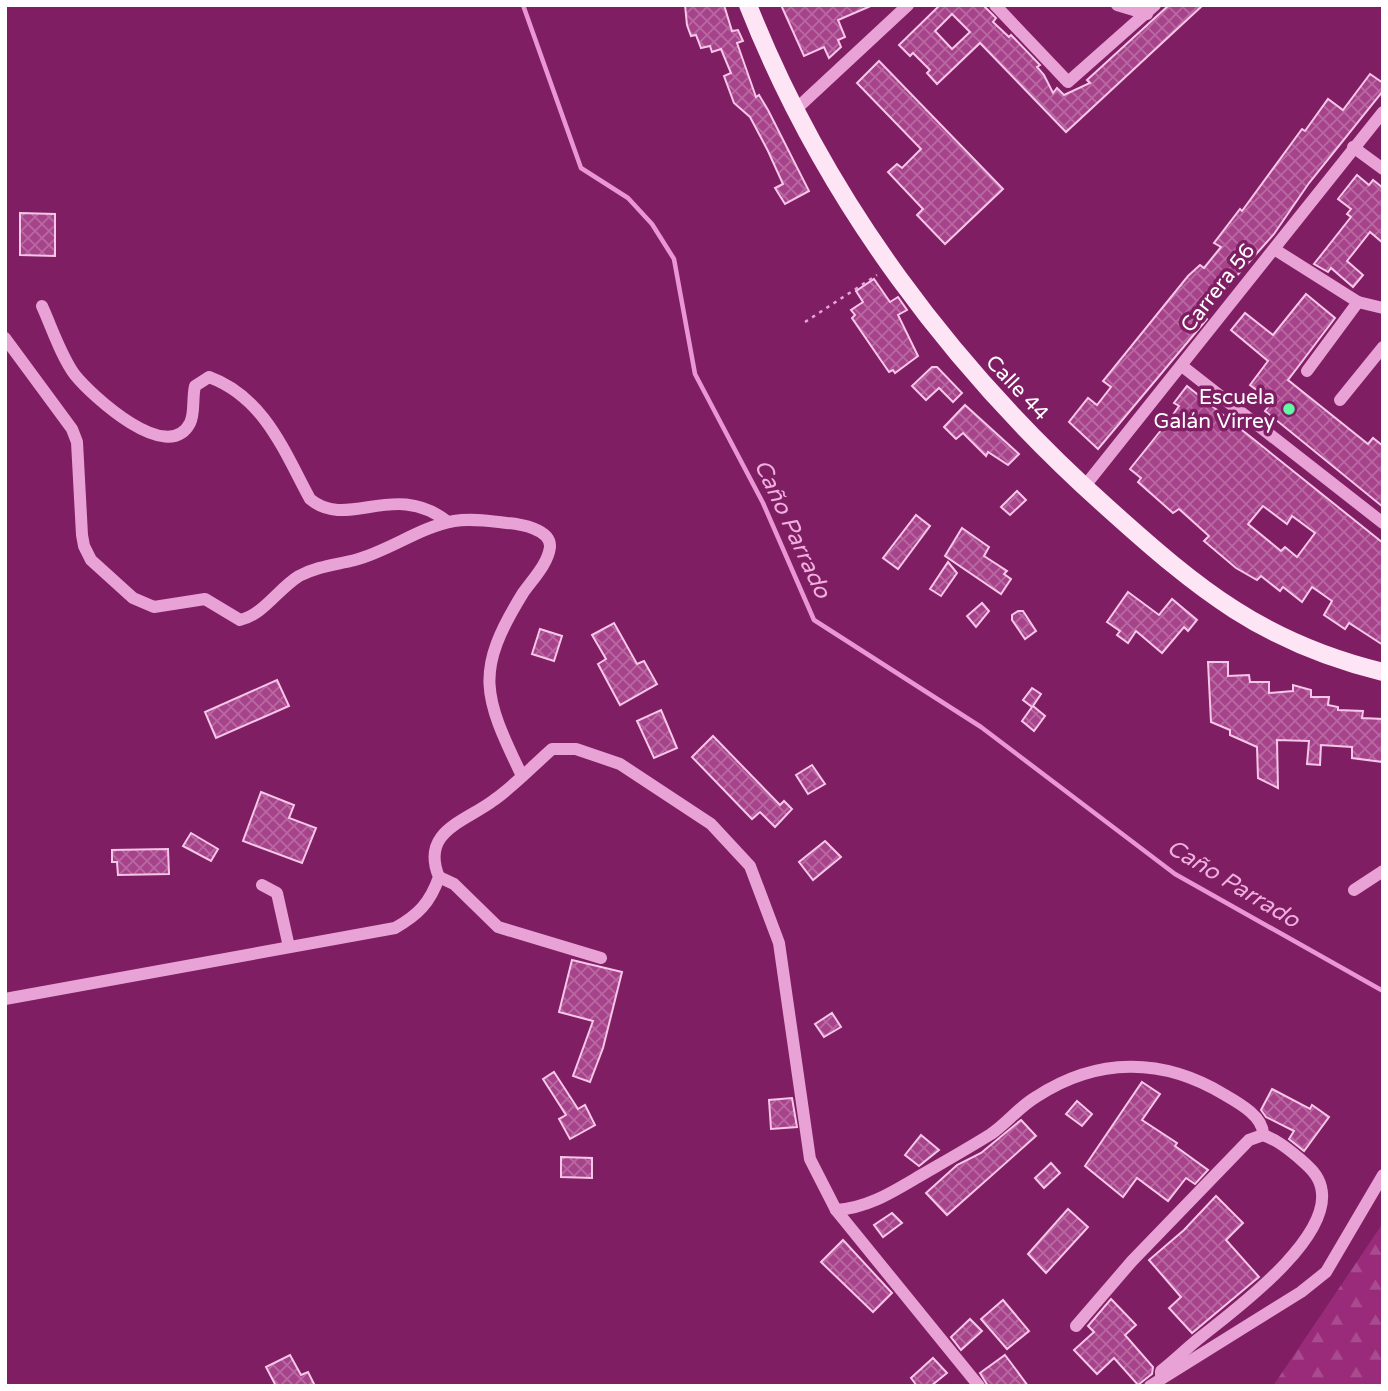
<svg xmlns="http://www.w3.org/2000/svg" width="1388" height="1391" font-family="'Varela Round',sans-serif">
	<defs>
		<pattern id="forest-firs" width="22" height="20" patternUnits="userSpaceOnUse" patternTransform="scale(1.75)"><rect width="22" height="20" fill="#9a2b7b"/><path d="M5 1l3.5 6h-7zM16 11l3.5 6h-7z" fill="#a94b8f"/></pattern>
		<pattern id="building-cross-hatch" width="8" height="8" patternUnits="userSpaceOnUse" patternTransform="scale(1.75)"><rect width="8" height="8" fill="#a7438b"/><path d="M0 0l8 8M0 8l8-8" fill="none" stroke="#b969a2"/></pattern>
	</defs>
	<rect width="100%" height="100%" fill="#7f1e63"/>
	<path fill="url(#forest-firs)" d="M1383,1223V1386H1273Z"/>
	<g fill="none" stroke-linecap="round" stroke-linejoin="round">
		<path stroke="#ea96d4" stroke-width="4.5" d="M523,5L581,168L628,198L652,224L674,259L695,374L763,503L814,620L981,727L1175,874L1383,991"/>
	</g>
	<g fill="url(#building-cross-hatch)" stroke="#f6c6e9" stroke-width="2" fill-rule="evenodd">
		<path d="M685,5H724L732,31L738,30L743,41L737,43L756,97L759,95L768,110L809,191L785,204L775,188L783,184L768,151L750,117L734,103L724,76L731,73L721,49L712,52L710,46L701,48L696,35L691,36L687,25Z"/>
		<path d="M781,5H873L838,20L845,37L838,40L841,47L829,58L824,47L804,56Z"/>
		<path d="M940,5H983L996,18L993,22L1009,37L1011,35L1040,65L1037,67L1044,75L1053,93L1057,88L1064,95L1090,83L1087,80L1169,5H1203L1066,132L980,43L937,84L927,73L930,70L913,53L910,56L899,45ZM952,14L970,32L952,49L935,31Z"/>
		<path d="M879,61L1003,189L945,244L917,215L923,209L888,172L897,164L902,168L921,149L857,83Z"/>
		<path d="M1370,74L1383,83V91L1309,183L1274,234L1217,298L1204,316L1207,319L1098,449L1069,422L1088,398L1097,405L1111,387L1103,381L1188,276L1200,265L1204,268L1221,247L1214,243L1240,209L1242,211L1302,129L1305,131L1328,99L1343,110Z"/>
		<path d="M1357,175L1369,185L1373,180L1383,188V243L1370,232L1347,261L1363,275L1353,287L1331,268L1328,272L1314,264L1351,217L1347,214L1351,209L1338,199Z"/>
		<path d="M20,213L55,214V256L20,255Z"/>
		<path d="M874,279L890,302L898,297L907,310L898,315L918,356L895,373L893,370L889,372L852,318L855,315L851,310L863,302L856,291Z"/>
		<path d="M1306,294L1335,318L1288,380L1368,444L1373,438L1383,446V507L1265,411L1272,402L1250,385L1268,361L1231,330L1245,313L1273,335Z"/>
		<path d="M932,367H937L962,393L953,402L939,388L926,400L912,386Z"/>
		<path d="M1187,386L1383,543V645L1349,623L1345,629L1324,615L1332,601L1312,587L1302,602L1283,587L1280,591L1261,576L1257,580L1236,568L1204,541L1209,536L1179,509L1173,513L1138,482L1141,478L1130,469L1170,419L1179,406L1174,403ZM1263,506L1287,524L1292,516L1315,533L1297,557L1285,547L1281,551L1248,524Z"/>
		<path d="M965,405L1019,454L1008,465L988,452L986,456L963,433L956,439L944,427Z"/>
		<path d="M1017,491L1026,500L1010,515L1001,507Z"/>
		<path d="M916,515L930,526L898,569L883,558Z"/>
		<path d="M962,528L989,547L984,556L1007,571L1004,574L1011,579L1001,594L945,556Z"/>
		<path d="M948,562L957,573L941,596L930,589Z"/>
		<path d="M1128,592L1159,615L1172,599L1197,620L1188,631L1184,627L1162,653L1136,631L1128,643L1117,635L1120,631L1107,622Z"/>
		<path d="M982,603L989,611L976,627L967,616Z"/>
		<path d="M1018,611H1023L1036,631L1025,639L1012,620V615Z"/>
		<path d="M614,623L637,664L644,661L657,684L620,705L598,664L606,659L592,635Z"/>
		<path d="M540,629L562,636L554,661L532,654Z"/>
		<path d="M1208,662H1228V676L1249,675L1250,682H1269V693L1293,691V685L1311,690V697H1329L1328,705L1338,707V710L1363,711L1362,718L1383,719V762L1352,758V747L1321,745L1320,765L1307,764L1309,741L1277,740L1278,788L1258,778L1257,747L1230,735V730L1211,722Z"/>
		<path d="M277,680L289,706L216,738L205,712Z"/>
		<path d="M1032,688L1041,694L1033,706L1045,716L1034,731L1022,721L1032,707L1023,700Z"/>
		<path d="M661,710L677,748L654,758L637,721Z"/>
		<path d="M713,736L780,805L784,801L792,809L775,827L760,812L752,819L692,757Z"/>
		<path d="M812,765L825,784L808,794L796,775Z"/>
		<path d="M261,792L294,805L289,818L316,828L302,863L243,841Z"/>
		<path d="M191,833L218,849L211,861L183,846Z"/>
		<path d="M825,841L841,857L813,880L799,862Z"/>
		<path d="M168,849L169,874L118,875L117,862H112V850Z"/>
		<path d="M572,960L622,972L603,1048L590,1082L573,1076L593,1021L559,1012Z"/>
		<path d="M832,1013L841,1027L824,1037L815,1024Z"/>
		<path d="M554,1072L578,1109L585,1105L595,1125L570,1139L559,1119L566,1115L543,1079Z"/>
		<path d="M1142,1082L1160,1094L1142,1120L1177,1143L1175,1146L1208,1170L1195,1184L1186,1178L1168,1201L1137,1178L1123,1197L1085,1166Z"/>
		<path d="M1272,1089L1310,1109L1312,1105L1329,1117L1304,1151L1289,1139L1294,1131L1266,1117L1261,1110Z"/>
		<path d="M792,1098L797,1127L771,1129L769,1100Z"/>
		<path d="M1077,1101L1092,1114L1082,1126L1066,1114Z"/>
		<path d="M1021,1120L1036,1136L947,1215L926,1193L957,1165L981,1153Z"/>
		<path d="M921,1135L939,1150L919,1166L905,1155Z"/>
		<path d="M561,1157L592,1158V1178L561,1177Z"/>
		<path d="M1051,1163L1060,1173L1044,1188L1035,1178Z"/>
		<path d="M1216,1196L1243,1223L1226,1240L1259,1277L1192,1333L1169,1308L1181,1297L1149,1260L1184,1230Z"/>
		<path d="M1068,1209L1088,1227L1046,1273L1028,1254Z"/>
		<path d="M892,1213L902,1223L883,1237L874,1225Z"/>
		<path d="M843,1240L892,1293L873,1312L821,1262Z"/>
		<path d="M1111,1299L1136,1325L1125,1335L1153,1367L1152,1374L1138,1385L1114,1358L1097,1374L1074,1350L1094,1332L1088,1326Z"/>
		<path d="M1003,1300L1029,1331L1007,1349L981,1319Z"/>
		<path d="M970,1319L982,1331L961,1350L951,1337Z"/>
		<path d="M290,1355L301,1375L308,1372L315,1386H276L266,1367Z"/>
		<path d="M1005,1355L1014,1367L1028,1386H988L980,1373Z"/>
		<path d="M933,1358L947,1373L931,1386H917L911,1378Z"/>
	</g>
	<g fill="none" stroke-linecap="round" stroke-linejoin="round">
		<path stroke="#e8a2d5" stroke-width="2.5" stroke-dasharray="3.5 5" stroke-linecap="butt" d="M805,322L877,275"/>
		<g stroke="#e8a2d5" stroke-width="12">
			<path d="M995,5L1068,82L1155,5"/>
			<path d="M1117,5L1147,14"/>
			<path d="M794,111L908,5"/>
			<path d="M1353,147L1383,169"/>
			<path d="M1274,249L1358,302L1383,308"/>
			<path d="M42,306C52,328 61,356 75,375C92,396 168,466 190,423C195,413 192,399 195,386L209,377C264,397 284,451 310,499C348,531 394,479 448,522"/>
			<path d="M5,338L72,429L77,442L82,535L84,546L91,560L133,598L154,607L205,599L240,620C263,615 279,588 299,576C318,566 335,565 355,560C389,551 420,527 454,521C471,518 490,521 507,523C520,524 551,529 550,547C548,564 532,580 523,593C474,672 483,695 522,776"/>
			<path d="M1182,366L1383,523"/>
			<path d="M1307,371L1358,302"/>
			<path d="M1340,400L1383,347"/>
			<path d="M1084,487L1383,112"/>
			<path d="M439,877L454,884L498,927L601,958"/>
			<path d="M262,885L277,893L289,947"/>
			<path d="M1354,890L1383,871"/>
			<path d="M5,999L395,928C418,915 430,903 439,877C420,831 465,822 494,800C515,785 533,766 552,749H576L620,764L711,824L750,866L779,943L810,1159L836,1210L979,1386"/>
			<path d="M836,1210C867,1208 891,1193 918,1177C942,1163 967,1149 991,1134C1007,1123 1019,1107 1036,1097C1097,1057 1163,1057 1225,1095C1239,1103 1264,1117 1263,1135"/>
			<path d="M1076,1326L1132,1261L1249,1140L1263,1135C1277,1140 1287,1148 1299,1158C1308,1166 1318,1174 1321,1187C1334,1237 1236,1309 1202,1336C1188,1347 1175,1360 1161,1371V1378"/>
			<path d="M1150,1386L1301,1292L1326,1272L1383,1175"/>
		</g>
		<path stroke="#fee5f5" stroke-width="18" d="M748,5C825,200 953,370 1109,509C1198,589 1263,643 1383,672"/>
	</g>
	<circle fill="#62f7a3" stroke="#7f1e63" stroke-width="2.5" cx="1289" cy="409" r="7"/>
	<g text-anchor="middle" dominant-baseline="central" stroke-width="7" stroke-linejoin="round" paint-order="stroke">
		<g font-size="21" fill="#fff" stroke="#7f1e63">
			<text transform="translate(1218 288) rotate(-52)">Carrera 56</text>
			<text transform="translate(1017 388) rotate(47)">Calle 44</text>
		</g>
		<g font-size="21" fill="#fff" stroke="#7f1e63" text-anchor="end">
			<text x="1275" y="397">Escuela<tspan x="1275" dy="24">Galán Virrey</tspan></text>
		</g>
		<g font-size="23" font-style="italic" fill="#f0aede" stroke="#7f1e63">
			<text transform="translate(792 529) rotate(65)">Caño Parrado</text>
			<text transform="translate(1233 884) rotate(31)">Caño Parrado</text>
		</g>
	</g>
	<rect width="1388" height="1391" fill="none" stroke="#ffffff" stroke-width="14"/>
</svg>
